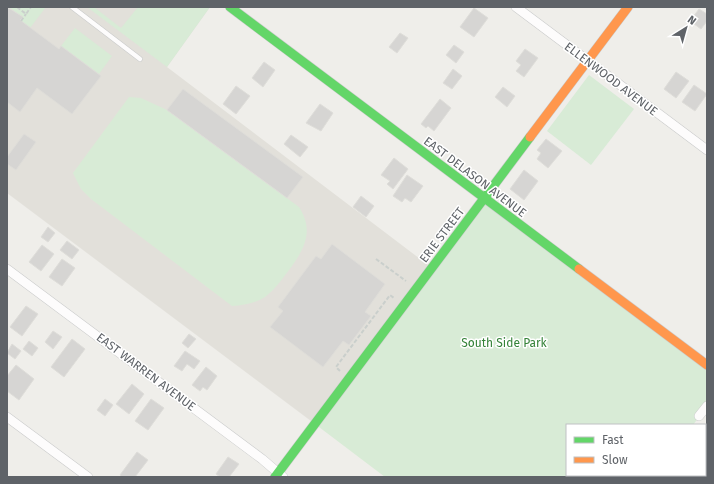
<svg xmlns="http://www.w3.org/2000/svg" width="714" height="484" font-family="'Fira Sans',sans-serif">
	<rect width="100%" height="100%" fill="#efeeea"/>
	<path fill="#e2e0da" d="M7,7H210L167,67L432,268L315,424L7,193Z"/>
	<g fill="#d8ebd6">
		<path d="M9,7H46L30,28L20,20L22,17Z"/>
		<path d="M87,7H94L121,28L138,7H210L167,67Z"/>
		<path d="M75,28L112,56L99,74L61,46Z"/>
		<path d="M589,75L634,109L591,165L547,131Z"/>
		<path d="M129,97L141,98L167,110L299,207C316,233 302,253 286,274C280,282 273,291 265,297C256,303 244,305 232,306L91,199L81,189L73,173Z"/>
		<path d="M484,198L707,365V406L693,425H567V475H705V446L707,447V477H385L315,424Z"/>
	</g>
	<g fill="#d6d5d3" stroke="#deddd9">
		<path d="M7,7L23,17L20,20L59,49L61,46L101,76L72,114L37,88L20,112L7,102Z"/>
		<path d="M474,8L488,18L474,37L460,27Z"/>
		<path d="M699,9L707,14V21L701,29L690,21Z"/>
		<path d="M400,33L408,38L397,53L389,47Z"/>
		<path d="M454,45L464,52L456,63L446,55Z"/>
		<path d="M525,49L538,58L524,77L516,71L521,65L516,61Z"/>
		<path d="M264,62L275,70L263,87L252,78Z"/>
		<path d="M453,69L462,76L452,89L443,83Z"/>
		<path d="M676,72L689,81L676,98L664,89Z"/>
		<path d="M694,85L707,94L695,111L682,102Z"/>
		<path d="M236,86L250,96L236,114L223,104Z"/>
		<path d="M503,87L515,96L507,107L495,97Z"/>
		<path d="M183,89L303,177L287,198L167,110Z"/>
		<path d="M440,99L451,108L434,131L428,126L426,128L421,124Z"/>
		<path d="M320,104L333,113L321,131L306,123Z"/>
		<path d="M24,134L36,142L16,170L7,164V157Z"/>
		<path d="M291,135L308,147L300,157L284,144Z"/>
		<path d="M546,139L562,151L548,168L537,159L541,153L537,150Z"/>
		<path d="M394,158L408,169L393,189L387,184L390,181L381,175Z"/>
		<path d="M524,170L538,181L524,200L510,189Z"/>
		<path d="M407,175L423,186L411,202L405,198L402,202L393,196Z"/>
		<path d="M361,196L374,206L366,217L353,207Z"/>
		<path d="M48,227L55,233L48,242L41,237Z"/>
		<path d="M67,241L79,250L72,259L60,250Z"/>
		<path d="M332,244L385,284L365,312L371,316L349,345L343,341L323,367L270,327L283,311L278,307L316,256L321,259Z"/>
		<path d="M42,245L54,254L41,271L29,262Z"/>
		<path d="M62,259L75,268L62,286L49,277Z"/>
		<path d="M26,306L38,314L22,336L10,327Z"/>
		<path d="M53,331L62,337L53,349L45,342Z"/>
		<path d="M189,334L196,339L188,348L182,343Z"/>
		<path d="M72,339L85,349L64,377L51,367Z"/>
		<path d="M29,341L38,348L32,356L23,349Z"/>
		<path d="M12,344L21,351L15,359L7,353Z"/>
		<path d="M185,351L200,361L194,369L187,364L182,371L174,366Z"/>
		<path d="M16,365L34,379L19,400L7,391V376Z"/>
		<path d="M206,367L217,376L207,390L203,387L200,391L192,385Z"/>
		<path d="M132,384L144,394L129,414L116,404Z"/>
		<path d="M105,399L113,405L105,416L97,410Z"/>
		<path d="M151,399L164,408L148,430L135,421Z"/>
		<path d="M137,452L148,460L135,477H122L120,475Z"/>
		<path d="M228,457L239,464L229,477H220L216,474Z"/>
	</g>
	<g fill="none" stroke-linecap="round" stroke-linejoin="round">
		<defs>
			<path id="lane" d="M72,7L140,59"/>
			<g id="street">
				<path d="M516,7L707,150"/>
				<path d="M7,269L262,459L283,477"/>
				<path d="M699,416L707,406"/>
				<path d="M7,417L88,477"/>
			</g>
			<g id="fast">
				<path d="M230,7L579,269"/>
				<path d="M275,477L530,137"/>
			</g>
			<g id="slow">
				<path d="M530,137L628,7"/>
				<path d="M579,269L707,365"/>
			</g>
		</defs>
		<use href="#lane" stroke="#cbcccc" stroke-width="5.5"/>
		<use href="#street" stroke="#cbcccc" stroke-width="10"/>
		<use href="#fast" stroke="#cacacb" stroke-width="10"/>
		<use href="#slow" stroke="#cacacb" stroke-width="10"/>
		<g stroke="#cacfcc" stroke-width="2" stroke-dasharray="4 2" stroke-linecap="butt">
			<path d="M17,7L26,14L31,7"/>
			<path d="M21,21L26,14"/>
			<path d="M376,259L406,281"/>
			<path d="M340,371L336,367L390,295L394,298"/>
		</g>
		<use href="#lane" stroke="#fdfcfc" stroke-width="4.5"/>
		<use href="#street" stroke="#fdfcfc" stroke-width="9"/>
		<use href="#fast" stroke="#63d668" stroke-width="9"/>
		<use href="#slow" stroke="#ff974d" stroke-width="9"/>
	</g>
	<g text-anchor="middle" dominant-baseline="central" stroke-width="3" stroke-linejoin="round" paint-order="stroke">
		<g font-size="12" fill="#5f6368" stroke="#fff">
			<text transform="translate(611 79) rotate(37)">ELLENWOOD AVENUE</text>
			<text transform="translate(475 177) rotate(37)">EAST DELASON AVENUE</text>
			<text transform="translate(442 235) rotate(-53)">ERIE STREET</text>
			<text transform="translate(146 372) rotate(37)">EAST WARREN AVENUE</text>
		</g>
		<g font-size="12" fill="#348238" stroke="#fff">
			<text x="504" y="343">South Side Park</text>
		</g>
	</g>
	<rect width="714" height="484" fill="none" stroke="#5f6368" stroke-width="16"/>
	<rect x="566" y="424" width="140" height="52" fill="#ffffff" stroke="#bfc1c3"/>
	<rect x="574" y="437" width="20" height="6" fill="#63d668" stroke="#bfc1c3"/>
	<text x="602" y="444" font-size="12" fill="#5f6368">Fast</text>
	<rect x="574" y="457" width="20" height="6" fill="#ff974d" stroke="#bfc1c3"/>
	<text x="602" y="464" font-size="12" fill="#5f6368">Slow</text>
	<g transform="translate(686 28) rotate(37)" stroke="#ffffff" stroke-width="3" paint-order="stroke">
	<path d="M0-3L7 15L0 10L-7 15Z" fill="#5f6368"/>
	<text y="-6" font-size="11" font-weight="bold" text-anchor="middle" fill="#5f6368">N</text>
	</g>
</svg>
